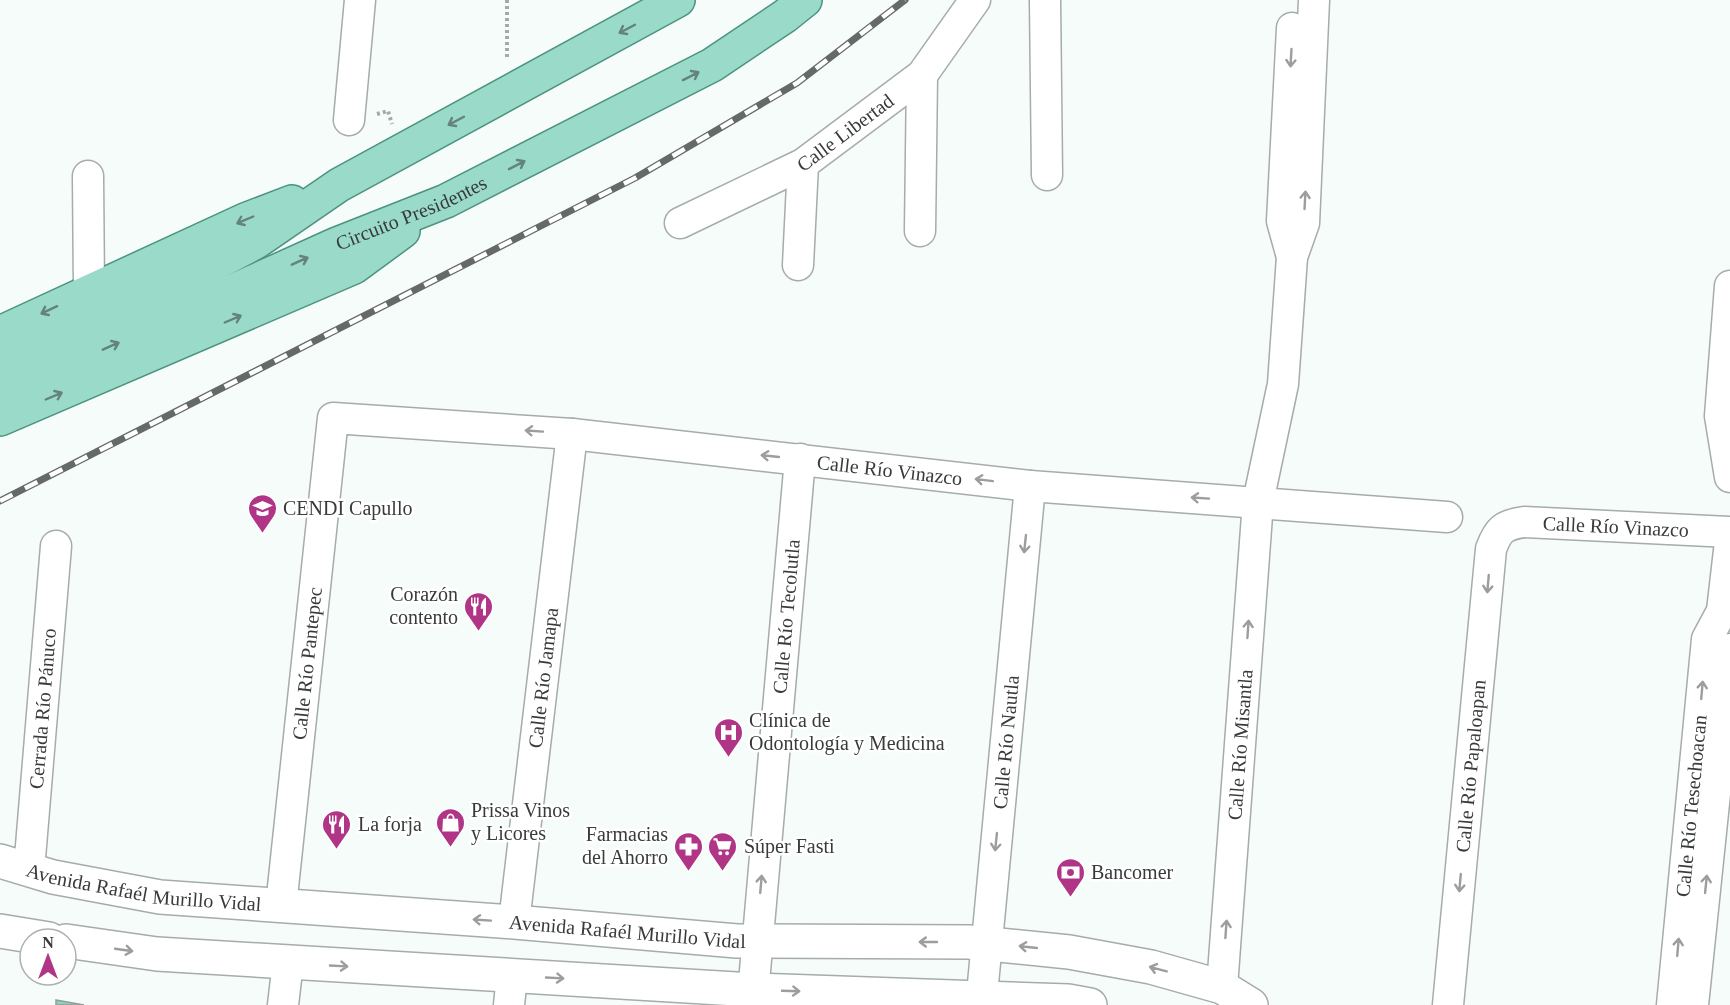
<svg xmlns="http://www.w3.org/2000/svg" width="1730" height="1005" font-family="'Times New Roman',serif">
	<rect width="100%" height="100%" fill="#f5fcf9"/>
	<path fill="#85d4bb" stroke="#969c9a" stroke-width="1.5" d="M56,1000L84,1005H56Z"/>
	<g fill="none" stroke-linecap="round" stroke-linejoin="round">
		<defs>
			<g id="minor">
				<path d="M1045,0L1047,175"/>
				<path d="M349,120L360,0"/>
				<path d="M88,176L89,292"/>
				<path id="s1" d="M680,223L803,164L922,75L975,0"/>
				<path d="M920,231L922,75"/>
				<path d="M1292,257L1282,221L1292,28"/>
				<path d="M798,265L803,164"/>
				<path d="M1730,286L1720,416L1730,477"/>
				<path id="s2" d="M29,870L56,546"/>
				<path id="s3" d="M281,906L333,418L572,434L1030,486L1447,517"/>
				<path id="s4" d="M514,922L572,434"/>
				<path id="s5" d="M1222,987L1258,502L1283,384L1292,257L1304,223L1314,0"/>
				<path d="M283,1005L288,962"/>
				<path d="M509,1005L512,976"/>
				<path id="s6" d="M752,1005L800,459"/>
				<path id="s7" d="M981,1005L1030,486"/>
				<path id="s8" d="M1448,1005L1491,549C1498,530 1503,525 1524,522L1730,532"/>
				<path id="s9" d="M1672,1005L1707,639L1722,611L1730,542"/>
				<path d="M1693,1005L1730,649"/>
			</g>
			<g id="secondary">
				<path id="s10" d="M0,861L53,877L160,897L514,922L737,941L969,942L1069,952L1151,967L1222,987L1251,1005"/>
				<path d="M0,931L49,939"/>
				<path d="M66,941L157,954L753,990L1068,1001L1090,1005"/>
			</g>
			<g id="primary">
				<path d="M0,333L245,220L292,202"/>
				<path d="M0,364L169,288L256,242L339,185L678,0"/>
				<path id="s11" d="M0,396L337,244L446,201L712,65L785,16L805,0"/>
				<path d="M0,419L354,267L403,231"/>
			</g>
		</defs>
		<use href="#minor" stroke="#a5aca9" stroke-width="33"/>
		<use href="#secondary" stroke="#a5aca9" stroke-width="36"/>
		<use href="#primary" stroke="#4c937e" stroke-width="36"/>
		<g stroke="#a5aaa8" stroke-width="4" stroke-dasharray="3 3" stroke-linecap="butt">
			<path d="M507,0V60"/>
			<path d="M377,114L388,111L392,124"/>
		</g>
		<use href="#minor" stroke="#fff" stroke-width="30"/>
		<use href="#secondary" stroke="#fff" stroke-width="33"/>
		<use href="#primary" stroke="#9adac8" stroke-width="33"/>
		<defs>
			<path id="rail" d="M0,501L635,178L797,83L905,0"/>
		</defs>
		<use href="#rail" stroke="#656967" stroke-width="7"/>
		<use href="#rail" stroke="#fff" stroke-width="4.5" stroke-dasharray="14" stroke-linecap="butt"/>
	</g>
	<defs><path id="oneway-shaft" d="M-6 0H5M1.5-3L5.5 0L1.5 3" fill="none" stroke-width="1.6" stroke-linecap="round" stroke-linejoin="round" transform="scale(1.5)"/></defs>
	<g stroke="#64837a">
		<use href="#oneway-shaft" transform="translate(627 29) rotate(152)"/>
		<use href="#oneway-shaft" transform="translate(691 76) rotate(-27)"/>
		<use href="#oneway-shaft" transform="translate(456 121) rotate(152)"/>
		<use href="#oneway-shaft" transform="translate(517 165) rotate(-27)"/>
		<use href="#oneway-shaft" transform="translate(245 220) rotate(157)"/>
		<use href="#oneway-shaft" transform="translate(300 261) rotate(-24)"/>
		<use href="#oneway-shaft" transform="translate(49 310) rotate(155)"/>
		<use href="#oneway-shaft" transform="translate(233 319) rotate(-23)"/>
		<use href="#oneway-shaft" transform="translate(111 346) rotate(-24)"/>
		<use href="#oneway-shaft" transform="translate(54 396) rotate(-23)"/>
	</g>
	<g stroke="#9c9d9c">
		<use href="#oneway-shaft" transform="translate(1291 58) rotate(93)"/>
		<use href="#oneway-shaft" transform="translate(1305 200) rotate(-87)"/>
		<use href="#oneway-shaft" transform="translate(534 431) rotate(-176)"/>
		<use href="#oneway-shaft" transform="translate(770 456) rotate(-174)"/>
		<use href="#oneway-shaft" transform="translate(984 480) rotate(-173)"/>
		<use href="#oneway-shaft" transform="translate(1200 498) rotate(-176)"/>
		<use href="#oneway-shaft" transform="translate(1025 544) rotate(96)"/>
		<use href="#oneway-shaft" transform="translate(1488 584) rotate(95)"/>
		<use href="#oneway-shaft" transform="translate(1248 629) rotate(-86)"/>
		<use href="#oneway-shaft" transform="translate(1702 690) rotate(-85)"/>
		<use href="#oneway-shaft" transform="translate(996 842) rotate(96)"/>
		<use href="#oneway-shaft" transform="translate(1460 883) rotate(95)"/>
		<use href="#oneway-shaft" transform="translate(761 884) rotate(-85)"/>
		<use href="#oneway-shaft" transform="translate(1706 884) rotate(-84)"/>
		<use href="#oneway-shaft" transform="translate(482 920) rotate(-176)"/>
		<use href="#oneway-shaft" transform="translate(1226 929) rotate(-86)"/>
		<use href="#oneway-shaft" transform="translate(928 942) rotate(180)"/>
		<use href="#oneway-shaft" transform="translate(1028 947) rotate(-174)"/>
		<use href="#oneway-shaft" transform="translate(1678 947) rotate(-85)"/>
		<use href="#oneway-shaft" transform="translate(124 950) rotate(8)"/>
		<use href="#oneway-shaft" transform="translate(339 966) rotate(3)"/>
		<use href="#oneway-shaft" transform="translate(1158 969) rotate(-165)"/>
		<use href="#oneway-shaft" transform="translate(555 978) rotate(3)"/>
		<use href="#oneway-shaft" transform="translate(791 991) rotate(2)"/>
	</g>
	<defs>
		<symbol id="school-pin" viewBox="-11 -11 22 30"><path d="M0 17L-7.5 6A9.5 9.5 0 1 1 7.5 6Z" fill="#b13586" stroke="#fff"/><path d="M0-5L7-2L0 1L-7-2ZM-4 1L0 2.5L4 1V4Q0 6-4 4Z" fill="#fff"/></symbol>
		<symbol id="restaurant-pin" viewBox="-11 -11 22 30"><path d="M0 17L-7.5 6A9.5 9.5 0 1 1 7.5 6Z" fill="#b13586" stroke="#fff"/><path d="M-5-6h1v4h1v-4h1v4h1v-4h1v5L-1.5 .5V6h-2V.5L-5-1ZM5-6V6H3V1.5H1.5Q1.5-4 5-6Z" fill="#fff"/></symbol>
		<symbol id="hospital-pin" viewBox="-11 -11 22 30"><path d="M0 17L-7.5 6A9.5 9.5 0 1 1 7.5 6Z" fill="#b13586" stroke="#fff"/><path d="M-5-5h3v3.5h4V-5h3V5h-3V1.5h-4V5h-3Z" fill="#fff"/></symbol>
		<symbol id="shop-pin" viewBox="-11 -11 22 30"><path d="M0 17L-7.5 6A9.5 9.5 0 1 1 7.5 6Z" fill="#b13586" stroke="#fff"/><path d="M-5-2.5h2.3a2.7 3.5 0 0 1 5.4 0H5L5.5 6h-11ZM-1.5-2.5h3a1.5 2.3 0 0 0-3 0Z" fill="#fff"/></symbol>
		<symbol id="pharmacy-pin" viewBox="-11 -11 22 30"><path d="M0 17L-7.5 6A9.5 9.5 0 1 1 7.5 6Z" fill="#b13586" stroke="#fff"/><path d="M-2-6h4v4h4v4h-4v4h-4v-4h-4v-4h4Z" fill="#fff"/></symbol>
		<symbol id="supermarket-pin" viewBox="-11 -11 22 30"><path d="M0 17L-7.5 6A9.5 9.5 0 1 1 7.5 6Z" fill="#b13586" stroke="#fff"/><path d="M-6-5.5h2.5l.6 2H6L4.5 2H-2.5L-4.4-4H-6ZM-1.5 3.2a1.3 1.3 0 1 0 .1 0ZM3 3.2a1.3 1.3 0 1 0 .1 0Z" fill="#fff"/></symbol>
		<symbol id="bank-pin" viewBox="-11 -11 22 30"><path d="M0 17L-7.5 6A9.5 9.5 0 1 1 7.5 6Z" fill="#b13586" stroke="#fff"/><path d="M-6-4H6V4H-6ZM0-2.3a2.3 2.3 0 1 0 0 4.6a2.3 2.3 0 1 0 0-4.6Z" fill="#fff"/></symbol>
	</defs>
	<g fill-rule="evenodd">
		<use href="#school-pin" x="246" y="492" width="33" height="45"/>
		<use href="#restaurant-pin" x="462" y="590" width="33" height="45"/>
		<use href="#hospital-pin" x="712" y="716" width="33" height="45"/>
		<use href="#shop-pin" x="434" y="806" width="33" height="45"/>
		<use href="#restaurant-pin" x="320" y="808" width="33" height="45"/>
		<use href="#pharmacy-pin" x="672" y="830" width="33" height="45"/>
		<use href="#supermarket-pin" x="706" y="830" width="33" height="45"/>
		<use href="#bank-pin" x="1054" y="856" width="33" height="45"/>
	</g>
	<g text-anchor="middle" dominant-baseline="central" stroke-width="5" stroke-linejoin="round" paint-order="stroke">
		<g font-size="20" fill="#383b3a" stroke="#fff">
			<text stroke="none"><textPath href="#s1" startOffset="189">Calle Libertad</textPath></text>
			<text stroke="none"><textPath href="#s11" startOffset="450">Circuito Presidentes</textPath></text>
			<text stroke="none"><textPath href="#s3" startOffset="1050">Calle Río Vinazco</textPath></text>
			<text stroke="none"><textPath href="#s8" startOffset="596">Calle Río Vinazco</textPath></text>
			<text stroke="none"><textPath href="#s6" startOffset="390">Calle Río Tecolutla</textPath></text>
			<text stroke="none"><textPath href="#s3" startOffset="244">Calle Río Pantepec</textPath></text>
			<text stroke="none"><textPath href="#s4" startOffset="246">Calle Río Jamapa</textPath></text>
			<text stroke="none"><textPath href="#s2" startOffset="162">Cerrada Río Pánuco</textPath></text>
			<text stroke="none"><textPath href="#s7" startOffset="264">Calle Río Nautla</textPath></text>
			<text stroke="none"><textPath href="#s5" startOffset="243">Calle Río Misantla</textPath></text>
			<text stroke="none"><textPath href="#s8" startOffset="240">Calle Río Papaloapan</textPath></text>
			<text stroke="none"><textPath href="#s9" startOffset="200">Calle Río Tesechoacan</textPath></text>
			<text stroke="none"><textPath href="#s10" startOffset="147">Avenida Rafaél Murillo Vidal</textPath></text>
			<text stroke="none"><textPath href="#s10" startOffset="633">Avenida Rafaél Murillo Vidal</textPath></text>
		</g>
		<g font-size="20" fill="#383b3a" stroke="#fff" text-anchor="start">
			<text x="283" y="508">CENDI Capullo</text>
			<text x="458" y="594" text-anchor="end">Corazón<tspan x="458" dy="23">contento</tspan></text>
			<text x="749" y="720">Clínica de<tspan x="749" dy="23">Odontología y Medicina</tspan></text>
			<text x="471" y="810">Prissa Vinos<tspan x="471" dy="23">y Licores</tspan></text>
			<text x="358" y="824">La forja</text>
			<text x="668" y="834" text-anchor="end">Farmacias<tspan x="668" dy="23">del Ahorro</tspan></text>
			<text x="744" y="846">Súper Fasti</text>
			<text x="1091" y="872">Bancomer</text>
		</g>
	</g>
	<g transform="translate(48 957)"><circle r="28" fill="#ffffff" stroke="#afb1b0" stroke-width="1.5"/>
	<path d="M0-4.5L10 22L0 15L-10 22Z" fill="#b13586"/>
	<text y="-9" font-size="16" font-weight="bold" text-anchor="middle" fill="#383b3a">N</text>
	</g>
</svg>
